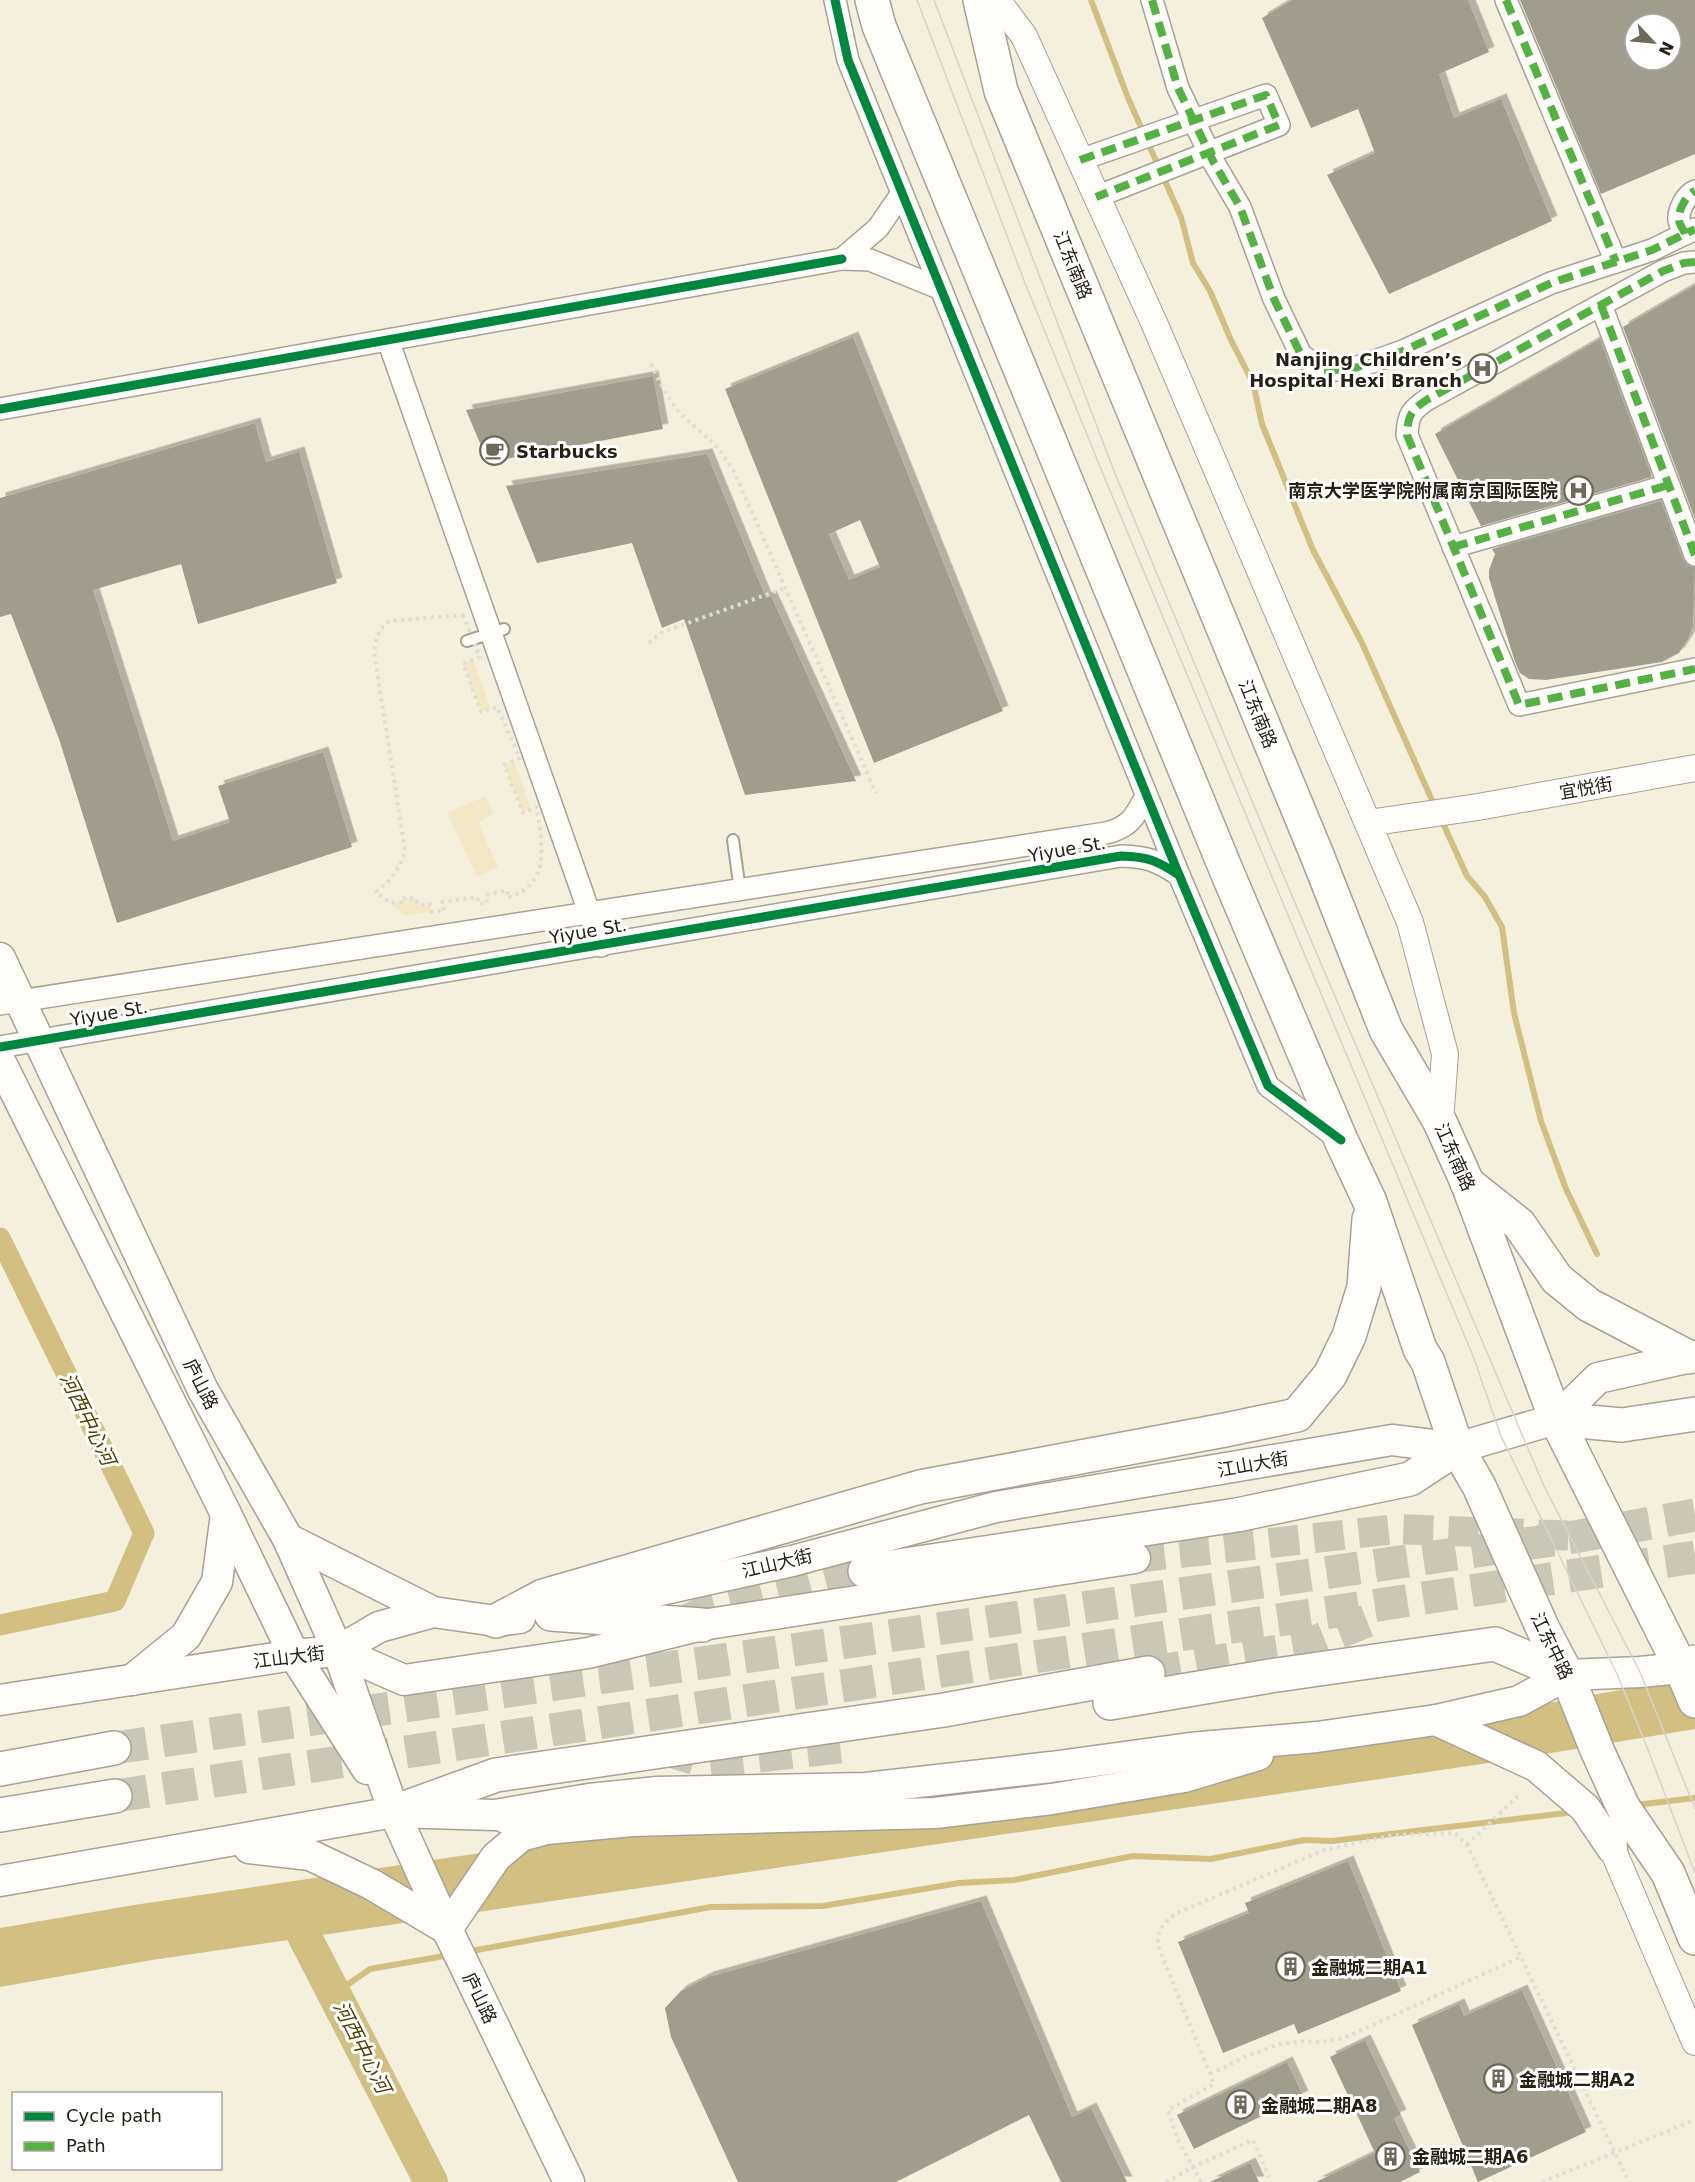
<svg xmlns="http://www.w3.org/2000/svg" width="1695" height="2182" font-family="'DejaVu Sans','Noto Sans SC',sans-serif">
	<defs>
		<filter id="shadow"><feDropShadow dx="5.5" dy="-5.5" stdDeviation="0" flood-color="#0004"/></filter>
	</defs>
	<rect width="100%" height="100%" fill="#f5f0de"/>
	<g fill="#f2e8c5">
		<path d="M473,660L491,709L481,712L463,664Z"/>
		<path d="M514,760L531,810L523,813L504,765Z"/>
		<path d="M485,796L493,813L478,823L498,867L477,877L447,813Z"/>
		<path d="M402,898H415L419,905L430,904L432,912L404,915L390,903L401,902Z"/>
	</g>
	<path fill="#d1c082" d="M1695,1676V1729L1509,1760L152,1960L0,1987V1928L134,1905L913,1788L1495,1713Z"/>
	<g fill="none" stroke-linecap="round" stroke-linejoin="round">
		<g stroke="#d1c082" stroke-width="6">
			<path d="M1091,0L1128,98L1181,217L1193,263L1210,291L1231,340L1253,383L1262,424L1313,550L1362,643L1435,807"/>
			<path d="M1441,819L1467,876L1485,897L1502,927L1514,1013L1541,1121L1566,1189L1597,1254"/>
			<path d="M1636,1805L1695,1798"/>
			<path d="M466,1952L711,1907L823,1906L959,1883L1014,1880L1133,1856L1211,1859L1304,1840L1332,1841L1575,1812"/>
			<path d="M334,1994L370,1969L450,1955"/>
		</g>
		<path stroke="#d1c082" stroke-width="21" d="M0,1238L144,1533L115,1601L0,1625"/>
		<path stroke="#d1c082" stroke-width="34" d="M292,1912L431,2182"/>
	</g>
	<g fill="#a09d8f" fill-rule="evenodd" filter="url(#shadow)">
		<path d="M1292,0H1468L1489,52L1439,74L1454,118L1501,99L1552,221L1389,294L1327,175L1375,153L1358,109L1311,128L1262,18Z"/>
		<path d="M1520,0H1695V154L1601,194ZM1635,24H1671V60H1635Z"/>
		<path d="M1695,285V519L1623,327Z"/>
		<path d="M853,337L1003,711L874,763L725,389ZM860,520L880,567L849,580L829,534Z"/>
		<path d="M1600,339L1652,477L1481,526L1435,434Z"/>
		<path d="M653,376L663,429L496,461L488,462L466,410Z"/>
		<path d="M255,423L266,462L299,452L337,583L198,624L181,564L93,590L173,841L230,822L218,786L323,752L352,847L117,923L59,739L11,614L0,617V498Z"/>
		<path d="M707,454L766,598L771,596L856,781L745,795L684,619L662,628L632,543L537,563L506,486Z"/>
		<path d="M1661,501L1683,559L1687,565L1695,567L1693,625L1688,639L1679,653L1662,662L1546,680L1529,679L1520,673L1515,662L1489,578V570L1495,554L1492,549Z"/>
		<path d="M1348,1861L1401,1991L1298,2034L1294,2024L1223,2053L1178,1942L1249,1913L1245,1903Z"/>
		<path d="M981,1901L1072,2117L1091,2108L1127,2182H1061L1029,2115L896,2182H738L671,2037L665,2008L681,1991L708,1977Z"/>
		<path d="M1522,1990L1586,2132L1478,2182L1412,2025L1459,2004L1464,2016Z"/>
		<path d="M1365,2040L1401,2115L1394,2118L1420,2172L1400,2182H1316L1375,2153L1330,2057Z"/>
		<path d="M1287,2062L1303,2096L1194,2149L1177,2115Z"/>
		<path d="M1250,2163L1259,2182H1210Z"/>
	</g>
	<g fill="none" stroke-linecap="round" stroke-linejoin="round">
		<path stroke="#cbc7b6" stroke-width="30" stroke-dasharray="30 15" stroke-linecap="butt" d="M1135,1558L1396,1529L1580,1536"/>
		<g stroke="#cbc7b6" stroke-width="33" stroke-dasharray="33 16" stroke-linecap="butt">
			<path d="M685,1622L705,1612L865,1571"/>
			<path d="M1148,1673L1302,1647L1367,1621"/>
			<path d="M114,1748L1580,1536L1695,1515"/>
			<path d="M663,1749L706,1762L848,1746"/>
			<path d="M115,1796L1695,1557"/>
		</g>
		<defs>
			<g id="service">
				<path d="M467,641L504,629"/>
				<path d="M733,840L740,890"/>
			</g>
			<g id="minor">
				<path d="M835,0L848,60L1177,870L1268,1086L1337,1138"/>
				<path d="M1152,0L1178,88L1214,163L1240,207L1274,299L1301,355L1323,370H1349L1403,351L1551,283L1652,250L1695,229"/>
				<path d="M1506,0L1616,262"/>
				<path d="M1080,160L1266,95L1279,125L1096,197"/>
				<path d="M902,193L878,228L842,259L870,260L941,289"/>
				<path d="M1685,234C1684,230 1679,224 1679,220C1678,210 1686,195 1695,191"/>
				<path d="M1695,262L1684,263L1663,271L1428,399C1411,410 1408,415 1407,435L1519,705L1695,669"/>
				<path d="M1601,305L1695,555"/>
				<path d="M388,340L601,946"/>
				<path d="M0,409L842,259"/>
				<path d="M1453,547L1669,485"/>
				<path d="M0,1004L1106,833C1130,827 1135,817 1146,796"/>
				<path d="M0,1047L1121,856C1148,857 1156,860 1179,875"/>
			</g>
			<g id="tertiary">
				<path d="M997,0L1024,36L1155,325L1410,922L1445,1054L1440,1122"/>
				<path d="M1368,823L1478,807L1695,768"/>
				<path d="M1617,1828L1612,1848L1695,2042"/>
			</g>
			<g id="secondary">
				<path d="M0,958L203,1390L288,1539L338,1651L394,1812L447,1929L569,2182"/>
				<path d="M0,1061L226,1514L294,1655L367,1769"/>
				<path d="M288,1539L433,1612"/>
				<path d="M570,1610L792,1561L996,1507L1392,1440L1457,1448L1556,1419L1598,1378L1695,1356"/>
				<path d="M338,1651L404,1680L588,1653L702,1625L1135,1558"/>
				<path d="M132,1680L186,1636L217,1582L226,1514"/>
				<path d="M0,1700L294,1655L338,1651L379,1627L433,1612L496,1621L520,1618"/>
				<path d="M1436,1720L1536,1766L1585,1808L1612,1848"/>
				<path d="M506,1818L546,1829L632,1821L935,1813L1052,1799L1184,1777L1258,1755"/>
				<path d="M249,1848L310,1855L371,1884L447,1929"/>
				<path d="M0,1881L394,1812L495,1815L589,1799L657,1792L866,1788L1051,1767L1190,1748L1317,1737L1436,1720L1519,1701L1567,1675L1640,1672L1681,1668L1695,1670"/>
				<path d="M447,1929L496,1857L521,1836L546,1829"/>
			</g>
			<g id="primary">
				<path d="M872,0L879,26L1227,872L1341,1140L1370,1202L1420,1349L1428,1362L1457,1448L1479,1486L1543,1629L1567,1675L1597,1750L1623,1807L1668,1873L1695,1938"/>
				<path d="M980,0L1001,91L1317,855L1386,1030L1440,1122L1467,1182L1556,1419L1681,1668L1695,1701"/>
				<path d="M1467,1183L1519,1224L1557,1279L1589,1305L1688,1357"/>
				<path d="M1556,1419L1622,1425L1695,1414"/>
				<path d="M496,1621L543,1596L920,1487L1225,1430L1297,1415L1330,1375L1349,1336L1364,1287L1369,1219"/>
			</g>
			<g id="trunk">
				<path d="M865,1571L1237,1515L1410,1479L1457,1448"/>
				<path d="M551,1614L702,1625"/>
				<path d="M1681,1668L1695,1662"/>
				<path d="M1110,1703L1270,1676L1495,1644L1567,1675"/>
				<path d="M0,1769L114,1748"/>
				<path d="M394,1812L496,1775L944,1710L1148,1673"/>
				<path d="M0,1815L115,1796"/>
			</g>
		</defs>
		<use href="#service" stroke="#a6a295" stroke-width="14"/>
		<use href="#minor" stroke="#a6a295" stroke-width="24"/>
		<use href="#tertiary" stroke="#a6a295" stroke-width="28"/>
		<use href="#secondary" stroke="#a6a295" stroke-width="33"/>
		<use href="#primary" stroke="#a6a295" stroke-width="36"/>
		<use href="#trunk" stroke="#a6a295" stroke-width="36"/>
		<g stroke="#dfddd7" stroke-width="4" stroke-dasharray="3 4.5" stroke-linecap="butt">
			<path d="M651,364C660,383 670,404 686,419C708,439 719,445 735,474L876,793"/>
			<path d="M463,615L480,657L463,664L481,712L497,707L520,758L504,765L523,813L537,807C541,845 553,882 508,898L507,890L486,895L487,903L479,904L477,897L442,902L444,911L432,912L430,904L419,905L415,898H402V902L390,903L376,892C391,880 400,869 405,850L374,652C376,638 378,630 389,621Z"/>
			<path d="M649,643L660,633L785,588"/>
			<path d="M1467,1845L1519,1795"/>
			<path d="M1210,2074L1247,2056L1280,2044L1304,2041L1320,2042L1344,2038L1521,1957"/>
			<path d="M1166,2182L1193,2167L1253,2140L1271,2182"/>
			<path d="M1201,2182L1177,2138L1168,2110L1214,2084L1158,1946C1157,1929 1163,1923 1177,1913L1324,1850L1394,1835L1455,1833L1467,1845L1629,2182"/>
			<path d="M1542,2182L1695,2120"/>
		</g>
		<use href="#service" stroke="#fefdfa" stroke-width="10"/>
		<use href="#minor" stroke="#fefdfa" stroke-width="21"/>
		<use href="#tertiary" stroke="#fefdfa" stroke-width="26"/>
		<use href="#secondary" stroke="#fefdfa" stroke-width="30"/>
		<use href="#primary" stroke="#fefdfa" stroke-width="33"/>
		<use href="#trunk" stroke="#fefdfa" stroke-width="33"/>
		<g stroke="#d5d4cf" stroke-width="1.5">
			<path d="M917,0L1025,283L1108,486L1473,1356L1501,1436L1617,1674L1645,1742L1695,1873"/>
			<path d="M934,0L1114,471L1267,837L1544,1486L1640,1672L1695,1809"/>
		</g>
		<g stroke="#55b144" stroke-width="8" stroke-dasharray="15 8" stroke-linecap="butt">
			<path d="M1152,0L1178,88L1214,163L1240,207L1274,299L1301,355L1323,370H1349L1403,351L1551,283L1652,250L1695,229"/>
			<path d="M1506,0L1616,262"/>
			<path d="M1080,160L1266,95L1279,125L1096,197"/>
			<path d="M1685,234C1684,230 1679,224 1679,220C1678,210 1686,195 1695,191"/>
			<path d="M1695,262L1684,263L1663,271L1428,399C1411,410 1408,415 1407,435L1519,705L1695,669"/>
			<path d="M1601,305L1695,555"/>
			<path d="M1453,547L1669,485"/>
		</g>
		<defs>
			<g id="cycleway">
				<path d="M835,0L848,60L1177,870L1268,1086L1341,1140"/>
				<path d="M0,409L842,259"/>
				<path d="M0,1047L1121,856C1148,857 1156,860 1179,875"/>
			</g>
		</defs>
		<use href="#cycleway" stroke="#fff" stroke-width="13"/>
		<use href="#cycleway" stroke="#00873e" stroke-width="9"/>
	</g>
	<defs>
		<symbol id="hospital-ring" viewBox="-11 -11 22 22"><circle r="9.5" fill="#fff" stroke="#6e695b" stroke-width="1.5"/><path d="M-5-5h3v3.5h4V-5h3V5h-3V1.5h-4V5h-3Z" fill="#6e695b"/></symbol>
		<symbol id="cafe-ring" viewBox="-11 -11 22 22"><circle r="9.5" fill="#fff" stroke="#6e695b" stroke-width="1.5"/><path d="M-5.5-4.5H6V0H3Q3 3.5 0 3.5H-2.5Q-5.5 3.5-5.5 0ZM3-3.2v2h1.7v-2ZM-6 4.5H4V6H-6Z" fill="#6e695b"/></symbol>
		<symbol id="building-ring" viewBox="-11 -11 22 22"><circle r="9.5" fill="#fff" stroke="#6e695b" stroke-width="1.5"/><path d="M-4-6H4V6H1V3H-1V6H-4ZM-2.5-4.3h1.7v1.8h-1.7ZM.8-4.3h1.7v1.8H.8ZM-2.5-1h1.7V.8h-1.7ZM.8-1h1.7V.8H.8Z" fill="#6e695b"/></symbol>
	</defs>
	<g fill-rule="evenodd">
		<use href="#hospital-ring" x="1466" y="352" width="33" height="33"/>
		<use href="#cafe-ring" x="478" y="434" width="33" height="33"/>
		<use href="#hospital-ring" x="1562" y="474" width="33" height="33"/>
		<use href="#building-ring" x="1274" y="1950" width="33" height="33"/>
		<use href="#building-ring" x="1482" y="2062" width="33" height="33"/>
		<use href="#building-ring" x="1224" y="2088" width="33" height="33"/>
		<use href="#building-ring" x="1374" y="2140" width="33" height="33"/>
	</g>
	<g text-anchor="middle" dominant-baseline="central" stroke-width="6" stroke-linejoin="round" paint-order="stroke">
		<g font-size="18" fill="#252115" stroke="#fff">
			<text transform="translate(1073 265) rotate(68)">江东南路</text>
			<text transform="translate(1258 714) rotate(68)">江东南路</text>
			<text transform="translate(1586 788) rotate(-10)">宜悦街</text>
			<text transform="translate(1067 849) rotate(-10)">Yiyue St.</text>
			<text transform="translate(588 931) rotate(-10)">Yiyue St.</text>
			<text transform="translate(109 1013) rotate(-10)">Yiyue St.</text>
			<text transform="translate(1455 1157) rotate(66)">江东南路</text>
			<text transform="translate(201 1384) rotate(63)">庐山路</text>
			<text transform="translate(1253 1464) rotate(-10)">江山大街</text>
			<text transform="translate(777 1563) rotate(-13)">江山大街</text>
			<text transform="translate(1552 1646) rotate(64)">江东中路</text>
			<text transform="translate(289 1657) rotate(-7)">江山大街</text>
			<text transform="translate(480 1998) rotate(64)">庐山路</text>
		</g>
		<g font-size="18" font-weight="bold" fill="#252115" stroke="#fff" text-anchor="start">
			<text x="1462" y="359" text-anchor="end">Nanjing Children’s<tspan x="1462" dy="21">Hospital Hexi Branch</tspan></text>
			<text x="516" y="451">Starbucks</text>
			<text x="1558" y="490" text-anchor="end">南京大学医学院附属南京国际医院</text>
			<text x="1311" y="1967">金融城二期A1</text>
			<text x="1519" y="2079">金融城二期A2</text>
			<text x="1261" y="2105">金融城二期A8</text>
			<text x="1412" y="2156">金融城二期A6</text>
		</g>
		<g font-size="20" font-style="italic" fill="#514100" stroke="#fff">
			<text transform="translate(88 1419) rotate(64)">河西中心河</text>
			<text transform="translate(362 2047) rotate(63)">河西中心河</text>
		</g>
	</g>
	<rect x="12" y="2092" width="210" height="78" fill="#ffffff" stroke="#a8a6a1" stroke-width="1.5"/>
	<rect x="24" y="2112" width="30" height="9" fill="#00873e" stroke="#a8a6a1" stroke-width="1.5"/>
	<text x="66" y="2122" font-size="18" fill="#252115">Cycle path</text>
	<rect x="24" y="2142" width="30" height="9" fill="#55b144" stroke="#a8a6a1" stroke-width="1.5"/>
	<text x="66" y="2152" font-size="18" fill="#252115">Path</text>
	<g transform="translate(1653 42) rotate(116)"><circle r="28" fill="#ffffff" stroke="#a8a6a1" stroke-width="1.5"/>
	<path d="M0-4.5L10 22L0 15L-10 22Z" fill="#6e695b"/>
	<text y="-9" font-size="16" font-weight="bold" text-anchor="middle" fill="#252115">N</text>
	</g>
</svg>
